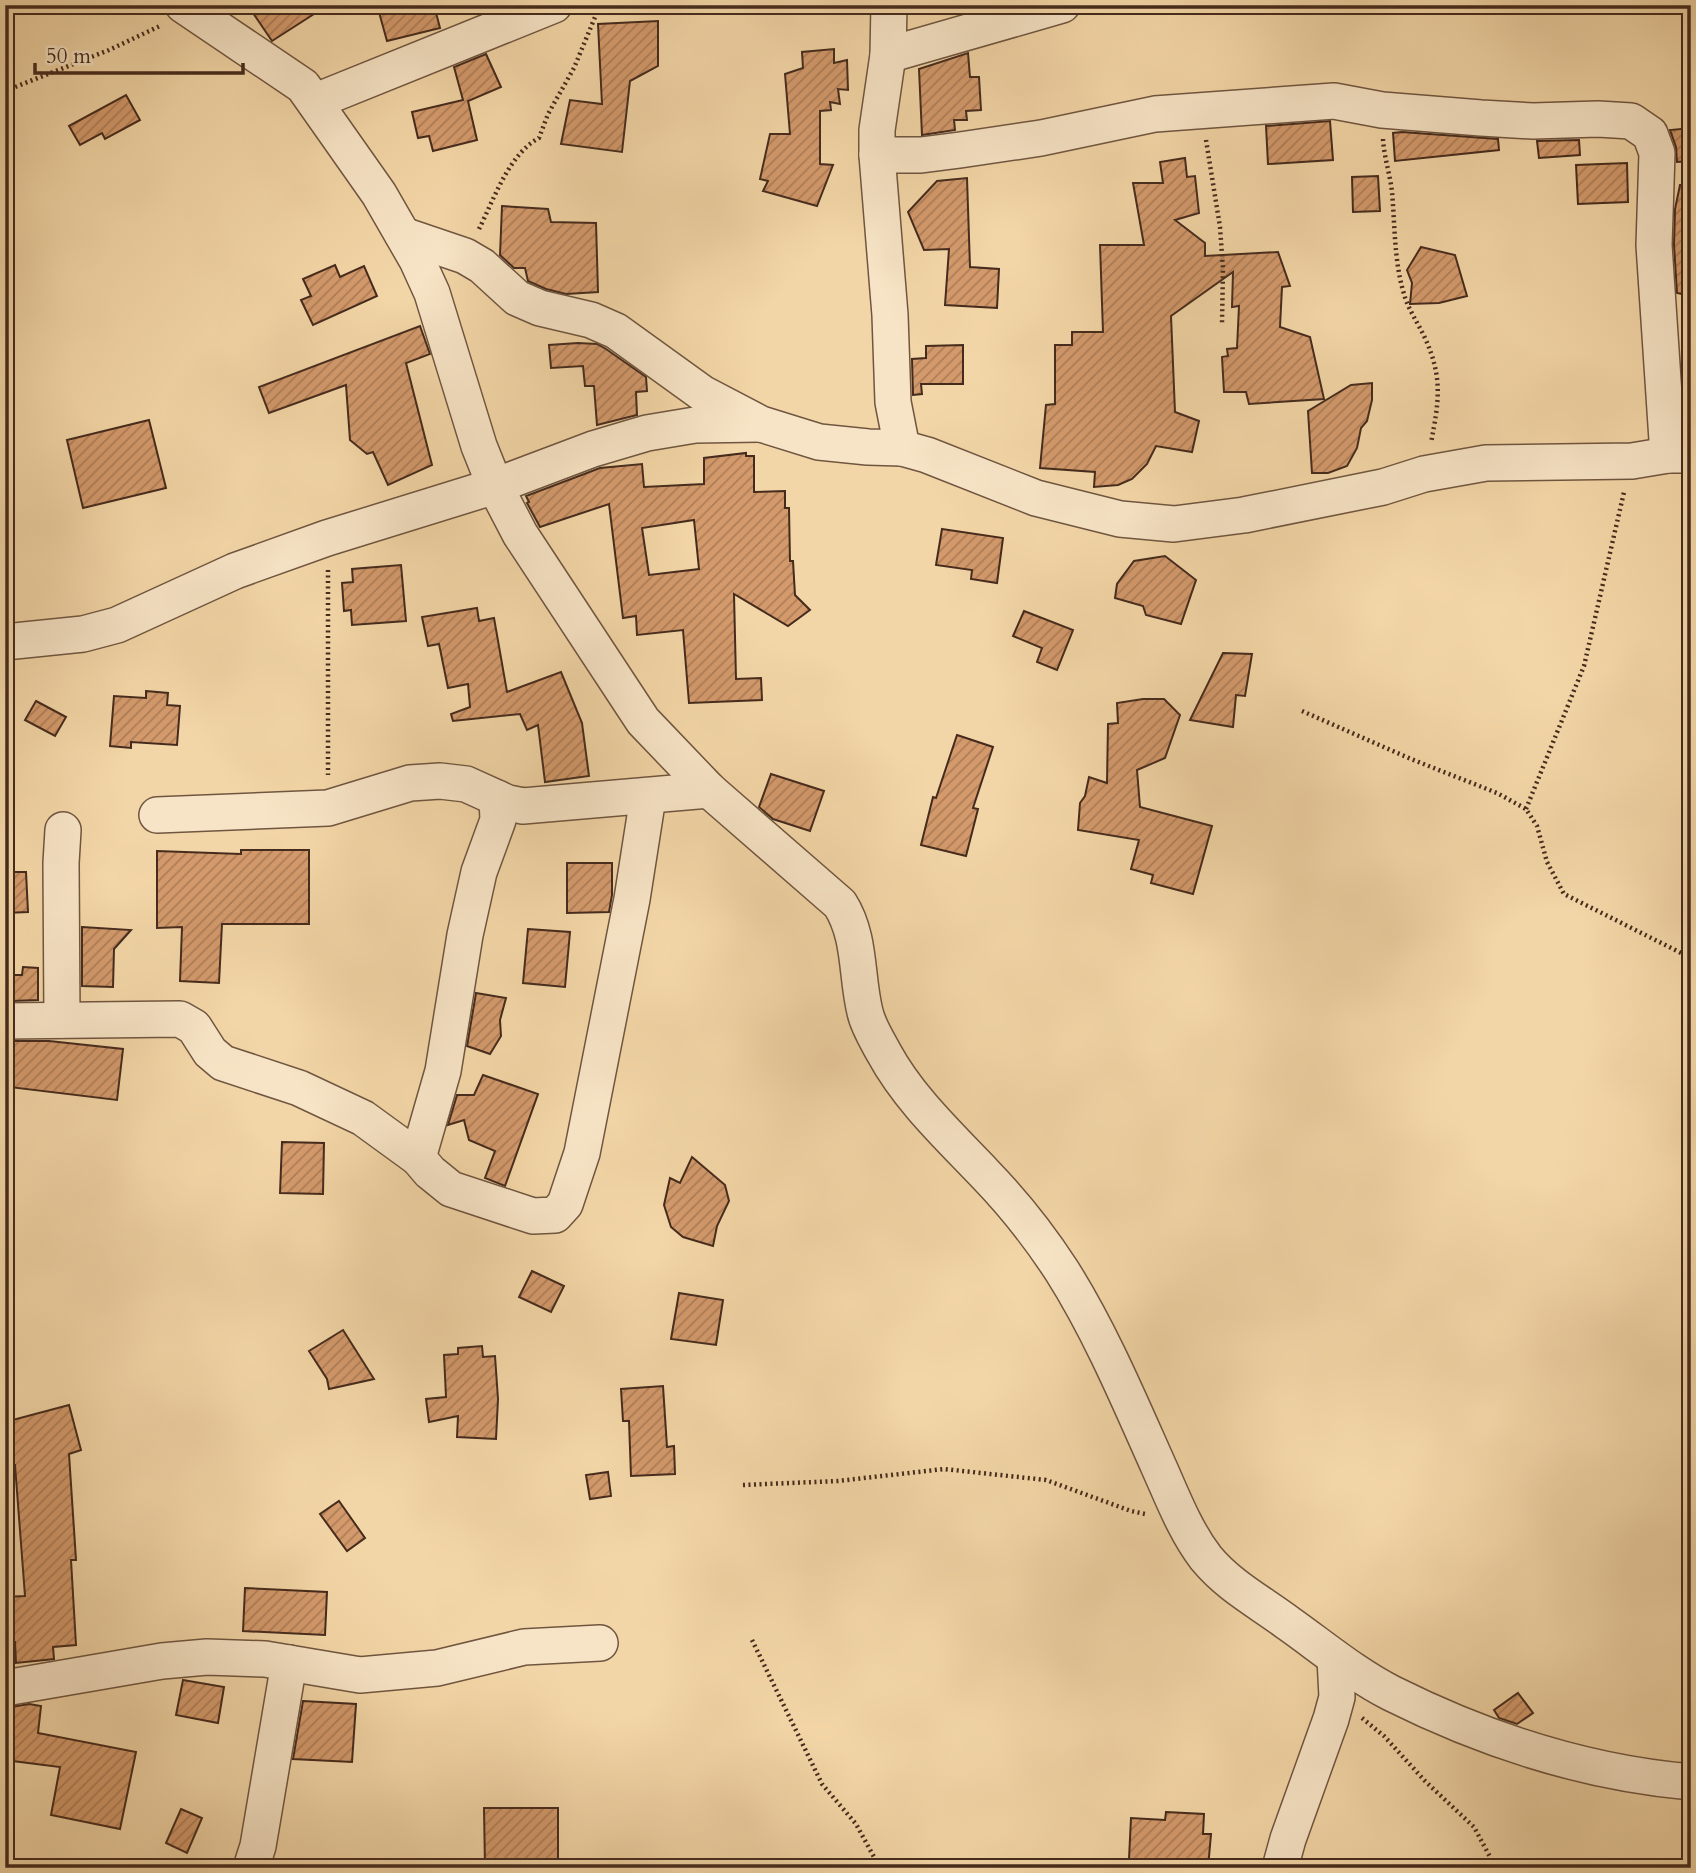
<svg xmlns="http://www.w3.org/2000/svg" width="1696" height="1873" font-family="Cardo,serif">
	<defs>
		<pattern id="building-hatch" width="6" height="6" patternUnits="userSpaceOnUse" patternTransform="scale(1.75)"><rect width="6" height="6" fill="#d49a6c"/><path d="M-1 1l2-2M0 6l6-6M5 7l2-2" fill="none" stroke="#ae7e58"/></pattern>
	</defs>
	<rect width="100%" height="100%" fill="#f3d6a7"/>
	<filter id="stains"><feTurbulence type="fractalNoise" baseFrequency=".00286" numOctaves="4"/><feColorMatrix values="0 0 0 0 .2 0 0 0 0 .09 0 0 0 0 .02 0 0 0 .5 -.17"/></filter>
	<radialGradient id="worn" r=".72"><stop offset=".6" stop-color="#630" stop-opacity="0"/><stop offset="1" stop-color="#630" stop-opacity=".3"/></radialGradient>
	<g fill="url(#building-hatch)" stroke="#452b1d" stroke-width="2" fill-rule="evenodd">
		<path d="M265,5H328L272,41L253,13Z"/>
		<path d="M377,5H434L440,28L387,41Z"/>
		<path d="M658,21V66L630,81L622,152L561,144L570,100L602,104L598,24Z"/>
		<path d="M834,49V63L847,60L848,90L838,89L840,104L830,102L831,110L820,111V164L833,165L817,206L763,191L768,181L760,179L770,134H790L785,74L803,68L802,52Z"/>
		<path d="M968,53L970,77H979L981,110L966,111L967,120H954L955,130L922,135L919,69Z"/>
		<path d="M486,54L501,87L468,101L477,140L433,151L429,136L418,138L412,112L463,100L454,67Z"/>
		<path d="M126,95L140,120L105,139L102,133L80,145L69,126Z"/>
		<path d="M1330,121L1333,160L1268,164L1266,126Z"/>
		<path d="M1691,128V161L1677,162L1676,147L1670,130Z"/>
		<path d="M1402,132L1498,139L1499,150L1395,161L1393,133Z"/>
		<path d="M1579,140L1580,155L1539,158L1537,141Z"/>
		<path d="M1185,158L1187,177L1195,176L1199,213L1175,220L1205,243V256L1278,252L1290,286L1282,287L1280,327L1310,337L1324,399L1249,404L1246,392H1224L1222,357L1228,356L1227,349L1237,348L1239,306L1232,307L1233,272L1171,316L1175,412L1199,421L1192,452L1156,446L1147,464L1132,479L1118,485L1094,487L1095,472L1040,468L1046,405L1055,404V345H1072V332H1103L1100,245H1144L1133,183H1163L1160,162Z"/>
		<path d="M1627,163L1628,202L1578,204L1576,165Z"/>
		<path d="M1378,176L1380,211L1353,212L1352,177Z"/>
		<path d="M967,178L970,267L999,269L997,308L945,305L949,249L924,250L908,212L937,181Z"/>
		<path d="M1680,185L1691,186V296L1677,293L1674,245L1675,209Z"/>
		<path d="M502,206L548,209L551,222L596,223L598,292L566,294L546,289L528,281L525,268H514L500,255Z"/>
		<path d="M1421,247L1455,255L1467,296L1439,303L1410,304L1412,283L1407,270Z"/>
		<path d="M335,265L340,277L364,266L377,296L313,325L301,300L311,296L303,279Z"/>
		<path d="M420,326L430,354L406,363L432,465L388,485L373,452L367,454L350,440L346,385L269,413L259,387Z"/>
		<path d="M578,343L597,344L606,349L646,377L647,391L636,392L637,415L597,425L594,386H585L583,366L551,368L549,345Z"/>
		<path d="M963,345V384H921L922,394L913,395L912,359L926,358V346Z"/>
		<path d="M1372,383V400L1367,421L1361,428L1357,448L1347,466L1328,473H1312L1308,411L1351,385Z"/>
		<path d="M149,420L166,488L83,508L67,440Z"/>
		<path d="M746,453V456H754V492L785,491V508H789L790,561H793L795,595L810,610L788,626L734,594L736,679L761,678L762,700L689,703L683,630L637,635L636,616L623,618L609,504L540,527L527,503L529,502L526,496L600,468L642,464L644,487L704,484V458ZM694,520L699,569L649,575L642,528Z"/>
		<path d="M942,529L1003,538L997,583L971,579L972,570L936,565Z"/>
		<path d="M1165,556L1196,580L1181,624L1146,615L1143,606L1115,598L1117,584L1134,561Z"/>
		<path d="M401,565L406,621L352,625L351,610L344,611L342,583L353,582L352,569Z"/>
		<path d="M477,608L479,621L494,618L507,692L561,672L582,723L589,776L545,782L538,725L527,730L520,714L453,721L451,714L470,707L468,684L448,688L439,644L428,646L422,617Z"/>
		<path d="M1024,611L1073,630L1057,670L1037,662L1042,648L1013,636Z"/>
		<path d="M1223,653L1252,654L1245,696L1236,695L1233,727L1190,720Z"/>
		<path d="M146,691L168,693L167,705L180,706L177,745L131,742V748L110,746L114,696L146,698Z"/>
		<path d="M1143,699H1164L1180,715L1165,758L1137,770L1140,807L1212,826L1193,894L1151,883L1153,875L1131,869L1139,840L1078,830L1080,803L1085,796L1089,777L1107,783L1108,724L1118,723L1117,703Z"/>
		<path d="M36,701L66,717L55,736L25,720Z"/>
		<path d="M957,735L993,747L973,808L978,809L966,856L921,845L933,797L936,798Z"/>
		<path d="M771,774L824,791L810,831L773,819L759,807Z"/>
		<path d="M241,850H309V924H222L219,983L180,981L182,927L157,928V851L241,854Z"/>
		<path d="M567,863H612V895L609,912L567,913Z"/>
		<path d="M5,872H26L28,912L5,913Z"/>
		<path d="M82,927L131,930L114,949L113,987L82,986Z"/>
		<path d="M528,929L570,932L565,987L523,983Z"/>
		<path d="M23,967L38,968V1000L12,1001V975H22Z"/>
		<path d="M476,993L506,998L500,1020L501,1036L490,1054L467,1046Z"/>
		<path d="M14,1041H49L123,1049L117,1100L9,1087Z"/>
		<path d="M483,1075L538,1094L505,1186L485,1178L495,1151L469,1140L464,1120L448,1125L457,1095H474Z"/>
		<path d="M282,1142L324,1143L323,1194L280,1193Z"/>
		<path d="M692,1157L725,1185L729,1201L717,1226L713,1246L683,1237L671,1227L664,1205L670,1178L680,1183Z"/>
		<path d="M532,1271L564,1286L551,1312L519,1297Z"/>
		<path d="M679,1293L723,1300L716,1345L671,1339Z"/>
		<path d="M343,1330L374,1379L329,1389L327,1379L309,1351Z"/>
		<path d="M482,1346L483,1357L495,1356L498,1399L496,1439L457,1437L458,1416L429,1422L426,1399L446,1397L444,1355L458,1354V1348Z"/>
		<path d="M663,1386L667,1447L674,1446L675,1474L631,1476L629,1421H623L621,1389Z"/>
		<path d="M69,1405L81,1450L69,1454L76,1560H71L76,1645L53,1647L54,1659L16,1663L15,1642H5V1597L25,1596L15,1465L5,1466V1422Z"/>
		<path d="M608,1472L611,1496L590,1499L586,1475Z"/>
		<path d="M339,1501L365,1538L347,1551L320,1514Z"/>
		<path d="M245,1588L327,1592L325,1635L243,1631Z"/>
		<path d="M183,1680L224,1687L218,1723L176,1715Z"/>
		<path d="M1518,1693L1533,1713L1517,1724L1499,1718L1494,1710Z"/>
		<path d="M303,1701L356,1704L352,1762L293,1759Z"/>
		<path d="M29,1704L41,1706L38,1733L136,1752L120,1829L51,1815L60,1767L5,1760V1708Z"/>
		<path d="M484,1808H558V1868H485Z"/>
		<path d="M181,1809L202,1818L187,1853L166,1843Z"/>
		<path d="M1166,1812L1204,1814L1203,1834H1211L1208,1868H1142L1143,1859H1129L1131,1818L1165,1820Z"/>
	</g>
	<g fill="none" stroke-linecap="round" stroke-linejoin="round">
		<defs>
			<g id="minor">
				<path d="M183,5L303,86L379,194L417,260L432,293L479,446L495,486L520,534L643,721L709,790L840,904C861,937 856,976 865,1012C868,1026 877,1040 884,1053C909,1099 949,1136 985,1174C1013,1203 1040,1237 1062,1271C1100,1331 1129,1400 1158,1465C1172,1496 1185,1531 1206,1558C1229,1586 1260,1602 1288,1623C1322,1647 1354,1674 1391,1693C1485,1740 1586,1773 1691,1782"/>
				<path d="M889,5L888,55L877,130V155L890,315L893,402L902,448"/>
				<path d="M888,55L1062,5"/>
				<path d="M316,101L554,5"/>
				<path d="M877,155H921L960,150L1041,138L1155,114L1334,101L1382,110L1481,118L1533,121L1598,119L1631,121L1650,134L1657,153L1654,245L1668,455"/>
				<path d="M403,235L465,256L482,266L517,298L540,308L591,320L616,331L702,393L761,424L819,442L868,447L902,448L927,455L1036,498L1120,519L1174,524L1244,515L1383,487L1424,474L1486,463L1632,461L1668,455H1691"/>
				<path d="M5,642L83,634L117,625L235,571L327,538L495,486L593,449L647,433L695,425L759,424"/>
				<path d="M157,815L328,808L410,783L440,781L466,784L508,803L523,806L709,790"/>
				<path d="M62,1020L61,863L63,830"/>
				<path d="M5,1021L180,1019L194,1027L210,1052L223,1063L299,1088L363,1118L418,1158L430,1172L451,1189L533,1216L555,1215L565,1204L582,1153L632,899L648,797"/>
				<path d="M418,1158L443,1071L465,935L479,872L498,820L497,798"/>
				<path d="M5,1688L162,1661L207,1657L265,1659L360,1675L437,1668L524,1647L600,1643"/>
				<path d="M251,1868L258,1846L289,1663"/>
				<path d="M1280,1868L1288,1839L1331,1719L1337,1697L1335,1658"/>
			</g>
		</defs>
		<use href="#minor" stroke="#705640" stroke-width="38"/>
		<g stroke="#452b1d" stroke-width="4.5" stroke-dasharray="2 3.5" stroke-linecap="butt">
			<path d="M5,91L109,50L162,25"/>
			<path d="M1383,139C1384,157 1390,174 1392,192C1395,226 1394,261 1404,294C1408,309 1418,323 1425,338C1443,378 1439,401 1431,443"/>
			<path d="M1206,140L1220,227L1223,269L1222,323"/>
			<path d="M479,229C494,199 509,154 539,138L548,114L574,68L600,5"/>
			<path d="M328,570V775"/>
			<path d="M1302,711L1411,759L1497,793L1526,809L1537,826L1547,862L1564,894L1691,958"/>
			<path d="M1526,809L1584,666L1624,492"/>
			<path d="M743,1485L838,1481L944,1469L1046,1480L1131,1511L1145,1514"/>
			<path d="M752,1640L822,1784L856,1824L880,1868"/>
			<path d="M1362,1718L1384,1736L1425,1781L1474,1827L1496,1868"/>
		</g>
		<use href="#minor" stroke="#f7e4c6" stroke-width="35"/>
	</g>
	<rect width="1696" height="1873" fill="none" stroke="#f3d6a7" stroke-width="28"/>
	<rect x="7" y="7" width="1682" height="1859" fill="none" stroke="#452b1d" stroke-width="3.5"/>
	<rect x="14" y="14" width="1668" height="1845" fill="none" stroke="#452b1d" stroke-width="2"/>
	<path d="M35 63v10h208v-10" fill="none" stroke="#452b1d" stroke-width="3.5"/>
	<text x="46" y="63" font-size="21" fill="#452b1d" stroke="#f7e4c6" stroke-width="5" paint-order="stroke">50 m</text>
	<rect width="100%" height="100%" filter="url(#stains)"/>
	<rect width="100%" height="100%" fill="url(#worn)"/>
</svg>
